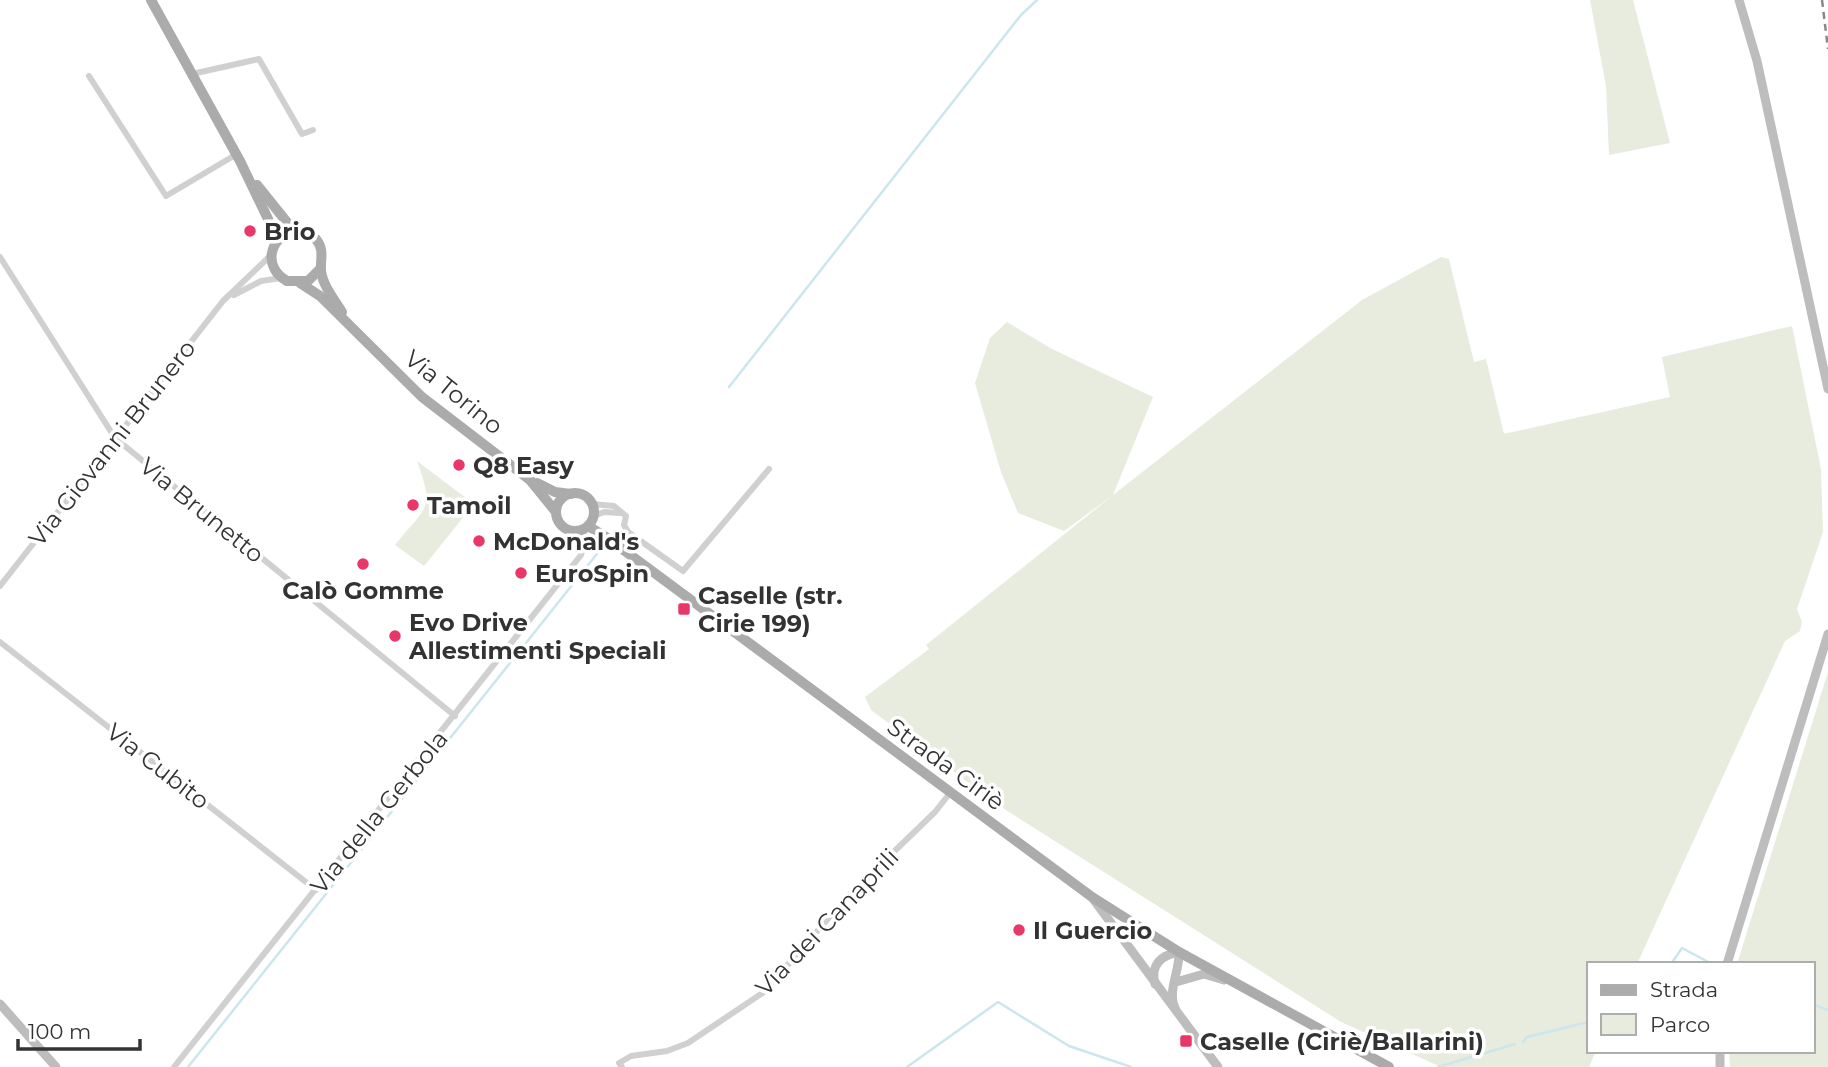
<svg xmlns="http://www.w3.org/2000/svg" width="1828" height="1067" font-family="Montserrat,sans-serif">
	<rect width="100%" height="100%" fill="#fff"/>
	<g fill="#e8ecde">
		<path d="M1590,0H1633L1670,143L1609,155L1606,86Z"/>
		<path d="M1441,257L1449,259L1474,362L1486,359L1504,434L1670,397L1662,357L1792,326L1821,469L1823,532L1797,609L1802,622L1800,631L1785,641L1637,964H1588V1051H1596L1589,1067H1441L1341,1022L998,805L871,710L865,697L929,649L926,645L1112,496L1064,531L1018,513L1001,472L975,383L990,338L1007,322L1052,349L1153,397L1113,495L1362,300Z"/>
		<path d="M417,461L474,504L424,566L395,545C427,505 435,511 417,461Z"/>
		<path d="M1828,672V1067H1730L1729,1051H1812V964H1737Z"/>
	</g>
	<g fill="none" stroke-linecap="round" stroke-linejoin="round">
		<g stroke="#cbe6ec" stroke-width="2.5">
			<path d="M729,387L1021,15L1037,0"/>
			<path d="M1671,964L1682,948L1712,964"/>
			<path d="M1812,1004L1828,1010"/>
			<path d="M1523,1042L1527,1037L1588,1022"/>
			<path d="M188,1067L604,545"/>
			<path d="M907,1067L998,1002L1069,1046L1131,1067"/>
			<path d="M1438,1067L1515,1044"/>
		</g>
		<g stroke="#d0d0d0" stroke-width="6">
			<path d="M192,74L259,59L302,134L313,130"/>
			<path d="M89,76L166,196L237,154"/>
			<path d="M0,257L115,438L455,716"/>
			<path d="M234,295L261,281L281,278"/>
			<path d="M592,504L614,506L626,516L624,525L628,532L683,571L769,469"/>
			<path d="M594,516L604,512L620,513"/>
			<path d="M565,528L578,539L581,553"/>
			<path d="M0,586L223,301L271,255"/>
			<path d="M0,642L316,890"/>
			<path d="M174,1067L581,555L586,538L582,530"/>
			<path d="M622,1067L619,1063L631,1056L667,1051L688,1043L764,992L847,897L935,812L950,793"/>
		</g>
		<g stroke="#bdbdbd" stroke-width="9">
			<path d="M1739,0L1757,61L1828,389"/>
			<path d="M1094,900L1218,1067"/>
			<path d="M1727,964L1828,634"/>
			<path d="M1176,982L1204,974L1224,980"/>
			<path d="M1155,984C1150,965 1161,955 1179,952C1180,971 1167,991 1175,1008"/>
			<path d="M0,1004L56,1067"/>
			<path d="M1720,1051V1067"/>
		</g>
		<g stroke="#ababab" stroke-width="10">
			<path d="M151,0L240,161L268,219L275,243"/>
			<path d="M257,185L294,231"/>
			<path d="M321,268L308,281H287C263,268 268,238 294,231L316,239C325,251 320,258 321,271C323,286 334,299 342,312"/>
			<path d="M300,283L320,296L422,397L530,480L556,512"/>
			<path d="M537,483L555,492L571,494"/>
			<circle cx="575" cy="512" r="19"/>
			<path d="M588,526L606,537L1092,897L1179,952L1389,1067"/>
		</g>
		<path stroke="#888" stroke-width="2.5" stroke-dasharray="7 5" stroke-linecap="butt" d="M1822,0L1828,49"/>
	</g>
	<g fill="#e83768" stroke="#fff" stroke-width="2.5">
		<circle cx="250" cy="231" r="7"/>
		<circle cx="459" cy="465" r="7"/>
		<circle cx="413" cy="505" r="7"/>
		<circle cx="479" cy="541" r="7"/>
		<circle cx="363" cy="564" r="7"/>
		<circle cx="521" cy="573" r="7"/>
		<rect x="677" y="602" width="14" height="14" rx="3.5"/>
		<circle cx="395" cy="636" r="7"/>
		<circle cx="1019" cy="930" r="7"/>
		<rect x="1179" y="1034" width="14" height="14" rx="3.5"/>
	</g>
	<g text-anchor="middle" dominant-baseline="central" stroke-width="7" stroke-linejoin="round" paint-order="stroke">
		<g font-size="24" font-weight="bold" fill="#333" stroke="#fff" text-anchor="start">
			<text x="264" y="231">Brio</text>
			<text x="473" y="465">Q8 Easy</text>
			<text x="427" y="505">Tamoil</text>
			<text x="493" y="541">McDonald's</text>
			<text x="535" y="573">EuroSpin</text>
			<text x="363" y="590" text-anchor="middle">Calò Gomme</text>
			<text x="698" y="595">Caselle (str.<tspan x="698" dy="28">Cirie 199)</tspan></text>
			<text x="409" y="622">Evo Drive<tspan x="409" dy="28">Allestimenti Speciali</tspan></text>
			<text x="1033" y="930">Il Guercio</text>
			<text x="1200" y="1041">Caselle (Ciriè/Ballarini)</text>
		</g>
		<g font-size="24" fill="#333" stroke="#fff">
			<text transform="translate(454 392) rotate(39)">Via Torino</text>
			<text transform="translate(112 443) rotate(-52)">Via Giovanni Brunero</text>
			<text transform="translate(202 510) rotate(39)">Via Brunetto</text>
			<text transform="translate(946 764) rotate(36)">Strada Ciriè</text>
			<text transform="translate(158 766) rotate(38)">Via Cubito</text>
			<text transform="translate(379 812) rotate(-51)">Via della Gerbola</text>
			<text transform="translate(827 922) rotate(-46)">Via dei Canaprili</text>
		</g>
	</g>
	<rect x="1587" y="962" width="228" height="91" fill="#ffffff" stroke="#adadad" stroke-width="2"/>
	<rect x="1601" y="985" width="35" height="10" fill="#ababab" stroke="#adadad" stroke-width="2"/>
	<text x="1650" y="997" font-size="21" fill="#333333">Strada</text>
	<rect x="1601" y="1014" width="35" height="21" fill="#e8ecde" stroke="#adadad" stroke-width="2"/>
	<text x="1650" y="1032" font-size="21" fill="#333333">Parco</text>
	<path d="M18 1039v10h122v-10" fill="none" stroke="#333333" stroke-width="3.5"/>
	<text x="28" y="1039" font-size="21" fill="#333333" stroke="#ffffff" stroke-width="5" paint-order="stroke">100 m</text>
</svg>
